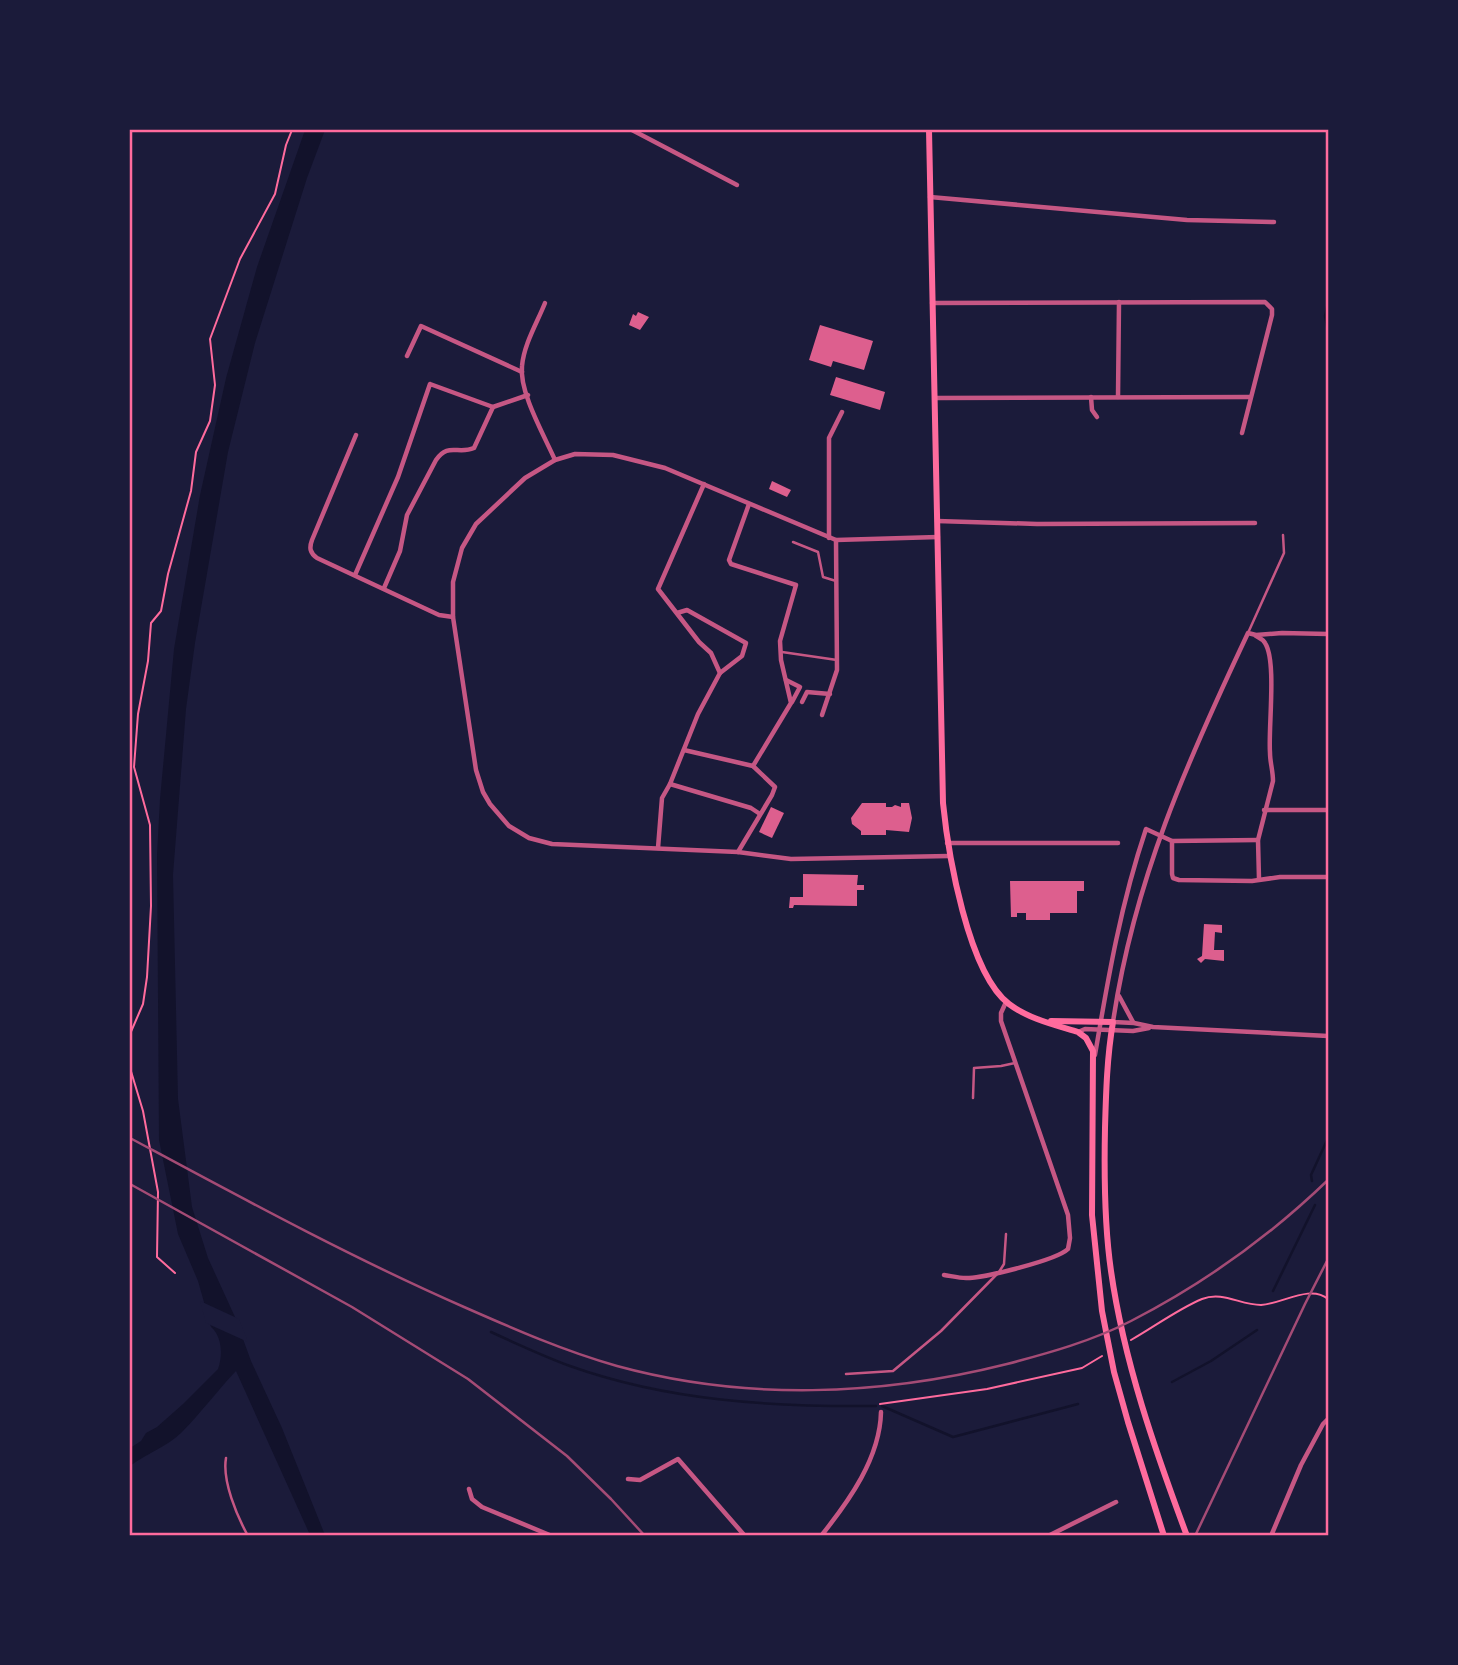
<svg xmlns="http://www.w3.org/2000/svg" width="1458" height="1665" font-family="'Nunito Sans',sans-serif">
	<rect width="100%" height="100%" fill="#1b1b3a"/>
	<path fill="#12122b" d="M305,130H325L307,178L255,343L228,452L195,643L186,709L173,875L178,1099L192,1207L208,1258L235,1317L251,1361L282,1428L325,1535H310L236,1371C217,1391 201,1413 181,1433C166,1447 146,1454 130,1466V1448L141,1441L146,1433L157,1427L183,1404L218,1369C223,1356 222,1336 211,1327L198,1281L178,1234L159,1140L157,855L160,799L174,649L200,495L226,378L257,267Z"/>
	<path fill="#1b1b3a" d="M200,1301L239,1319L248,1342L206,1323Z"/>
	<g fill="none" stroke-linecap="round" stroke-linejoin="round">
		<g stroke="#12122b" stroke-width="2.5">
			<path d="M1328,303L1325,316L1328,331"/>
			<path d="M1312,1181L1311,1175L1328,1138"/>
			<path d="M1273,1291L1315,1205"/>
			<path d="M491,1332C517,1344 543,1356 570,1366C668,1401 772,1407 876,1406"/>
			<path d="M1172,1382L1211,1361L1257,1330"/>
			<path d="M882,1406L953,1437L1078,1404"/>
		</g>
	</g>
	<g fill="#dd5f8e">
		<path d="M638,312L649,317L640,330L629,325L633,314L636,316Z"/>
		<path d="M820,325L873,341L864,370L833,361L831,367L809,360Z"/>
		<path d="M836,377L885,392L880,410L830,395Z"/>
		<path d="M772,481L791,490L787,497L769,489Z"/>
		<path d="M862,803H886V807H892L895,805L901,807V803H909L912,818L909,832L886,830V835H861V831L852,824L851,818Z"/>
		<path d="M771,807L784,813L772,838L759,832Z"/>
		<path d="M803,874L858,875L857,885H864V890H857V906L794,905L793,908H789L790,897H803Z"/>
		<path d="M1010,881H1084V891H1077V913H1050V920H1026V913H1017V917H1011Z"/>
		<path d="M1204,924L1222,925V933L1215,932L1214,950H1224V961L1205,959L1201,963L1197,959L1202,956Z"/>
	</g>
	<g fill="none" stroke-linecap="round" stroke-linejoin="round">
		<g stroke="#ff6b9d" stroke-width="2">
			<path d="M130,1034L143,1004L147,977L151,906L150,825L134,767L138,714L148,661L151,623L161,611L168,574L191,491L196,452L210,421L215,385L210,339L240,259L275,194L286,145L292,130"/>
			<path d="M130,1068L143,1111L158,1192L157,1257L175,1273"/>
			<path d="M1131,1340C1154,1327 1178,1309 1202,1299C1223,1291 1240,1305 1261,1305C1282,1304 1310,1284 1328,1299"/>
			<path d="M880,1404L987,1389L1082,1368L1102,1356"/>
		</g>
		<g stroke="#c65784" stroke-width="2.5">
			<path d="M793,542L818,552L823,577L836,581"/>
			<path d="M1248,633L1284,553L1283,535"/>
			<path d="M782,652L837,660"/>
			<path d="M973,1098L974,1068L1001,1066L1015,1063"/>
			<path d="M846,1374L893,1371L941,1331L999,1272L1004,1264L1006,1234"/>
			<path d="M226,1458C222,1481 237,1516 248,1536"/>
		</g>
		<g stroke="#c65784" stroke-width="4.5">
			<path d="M632,130L737,185"/>
			<path d="M930,197L1187,220L1274,222"/>
			<path d="M545,303C537,323 524,344 522,366C519,392 544,435 555,460"/>
			<path d="M932,303L1265,302L1272,309V315L1242,433"/>
			<path d="M407,356L421,326L522,372"/>
			<path d="M1091,397L1092,410L1097,417"/>
			<path d="M1118,397L1119,302"/>
			<path d="M935,398L1250,397"/>
			<path d="M356,435L312,540C309,548 310,553 317,558L439,615L453,617"/>
			<path d="M704,484L658,589L699,642L711,653L720,673L698,714L670,784L751,808L760,814"/>
			<path d="M937,521L1037,524L1255,523"/>
			<path d="M938,537L836,540L665,468L613,455L575,454L555,460L525,478L476,524L462,548L453,582V617L476,770L483,792L490,804L509,826L529,838L552,844L738,852L791,859L949,856"/>
			<path d="M829,538V438L842,412"/>
			<path d="M355,575L398,477L430,384L493,407L528,395"/>
			<path d="M384,588L400,551L407,515L436,460C448,442 458,455 474,448L493,407"/>
			<path d="M677,613L687,610L746,643L742,656L720,673"/>
			<path d="M1328,634L1282,633L1256,635L1248,633C1187,762 1134,880 1113,1022L1134,1023L1153,1027L1328,1036"/>
			<path d="M1256,636C1259,638 1263,639 1265,643C1277,661 1268,729 1270,753C1270,762 1273,771 1273,781L1258,840L1259,879"/>
			<path d="M786,680L800,687L792,702"/>
			<path d="M802,702L807,692L830,694"/>
			<path d="M822,715L837,670L836,540"/>
			<path d="M684,750L753,766L791,703L781,660L780,641L796,585L731,564L729,560L749,504"/>
			<path d="M1264,810H1328"/>
			<path d="M1172,841V874L1173,878L1179,880L1252,881L1280,877H1328"/>
			<path d="M947,843H1118"/>
			<path d="M658,848L662,798L670,784"/>
			<path d="M738,852L772,795L775,787L753,766"/>
			<path d="M1119,996L1133,1022"/>
			<path d="M1078,1032L1085,1029L1133,1031L1149,1028"/>
			<path d="M1095,1055C1108,978 1121,903 1146,829L1172,841L1258,840"/>
			<path d="M944,1275C951,1276 959,1278 966,1278C984,1278 1057,1260 1068,1249L1070,1238L1068,1215L1001,1021V1013L1006,1002"/>
			<path d="M628,1479L640,1480L678,1459L745,1536"/>
			<path d="M469,1489L472,1499L482,1507L552,1536"/>
			<path d="M821,1536C849,1501 880,1458 881,1412"/>
			<path d="M1048,1536L1116,1502"/>
			<path d="M1271,1536L1301,1465L1323,1424L1328,1419"/>
		</g>
		<g stroke="#ff6b9d" stroke-width="6">
			<path d="M929,130L943,803C948,853 968,973 1009,1004C1029,1019 1055,1025 1078,1032L1086,1038L1093,1051L1092,1215L1102,1311L1114,1372L1128,1422L1164,1536"/>
			<path d="M1051,1021L1113,1022C1107,1057 1106,1092 1105,1128C1104,1175 1104,1223 1111,1271C1124,1362 1155,1450 1187,1536"/>
		</g>
		<g stroke="#a44b75" stroke-width="2.5">
			<path d="M130,1138C240,1197 350,1257 464,1307C514,1329 564,1351 617,1366C745,1401 880,1396 1007,1364C1049,1353 1092,1341 1131,1321C1203,1284 1270,1236 1328,1180"/>
			<path d="M130,1184L352,1307L468,1379L567,1456L611,1499L645,1536"/>
			<path d="M1195,1536L1305,1304L1328,1259"/>
		</g>
	</g>
	<rect width="1458" height="1665" fill="none" stroke="#1b1b3a" stroke-width="262"/>
	<rect x="131" y="131" width="1196" height="1403" fill="none" stroke="#ff6b9d" stroke-width="2.5"/>
</svg>
